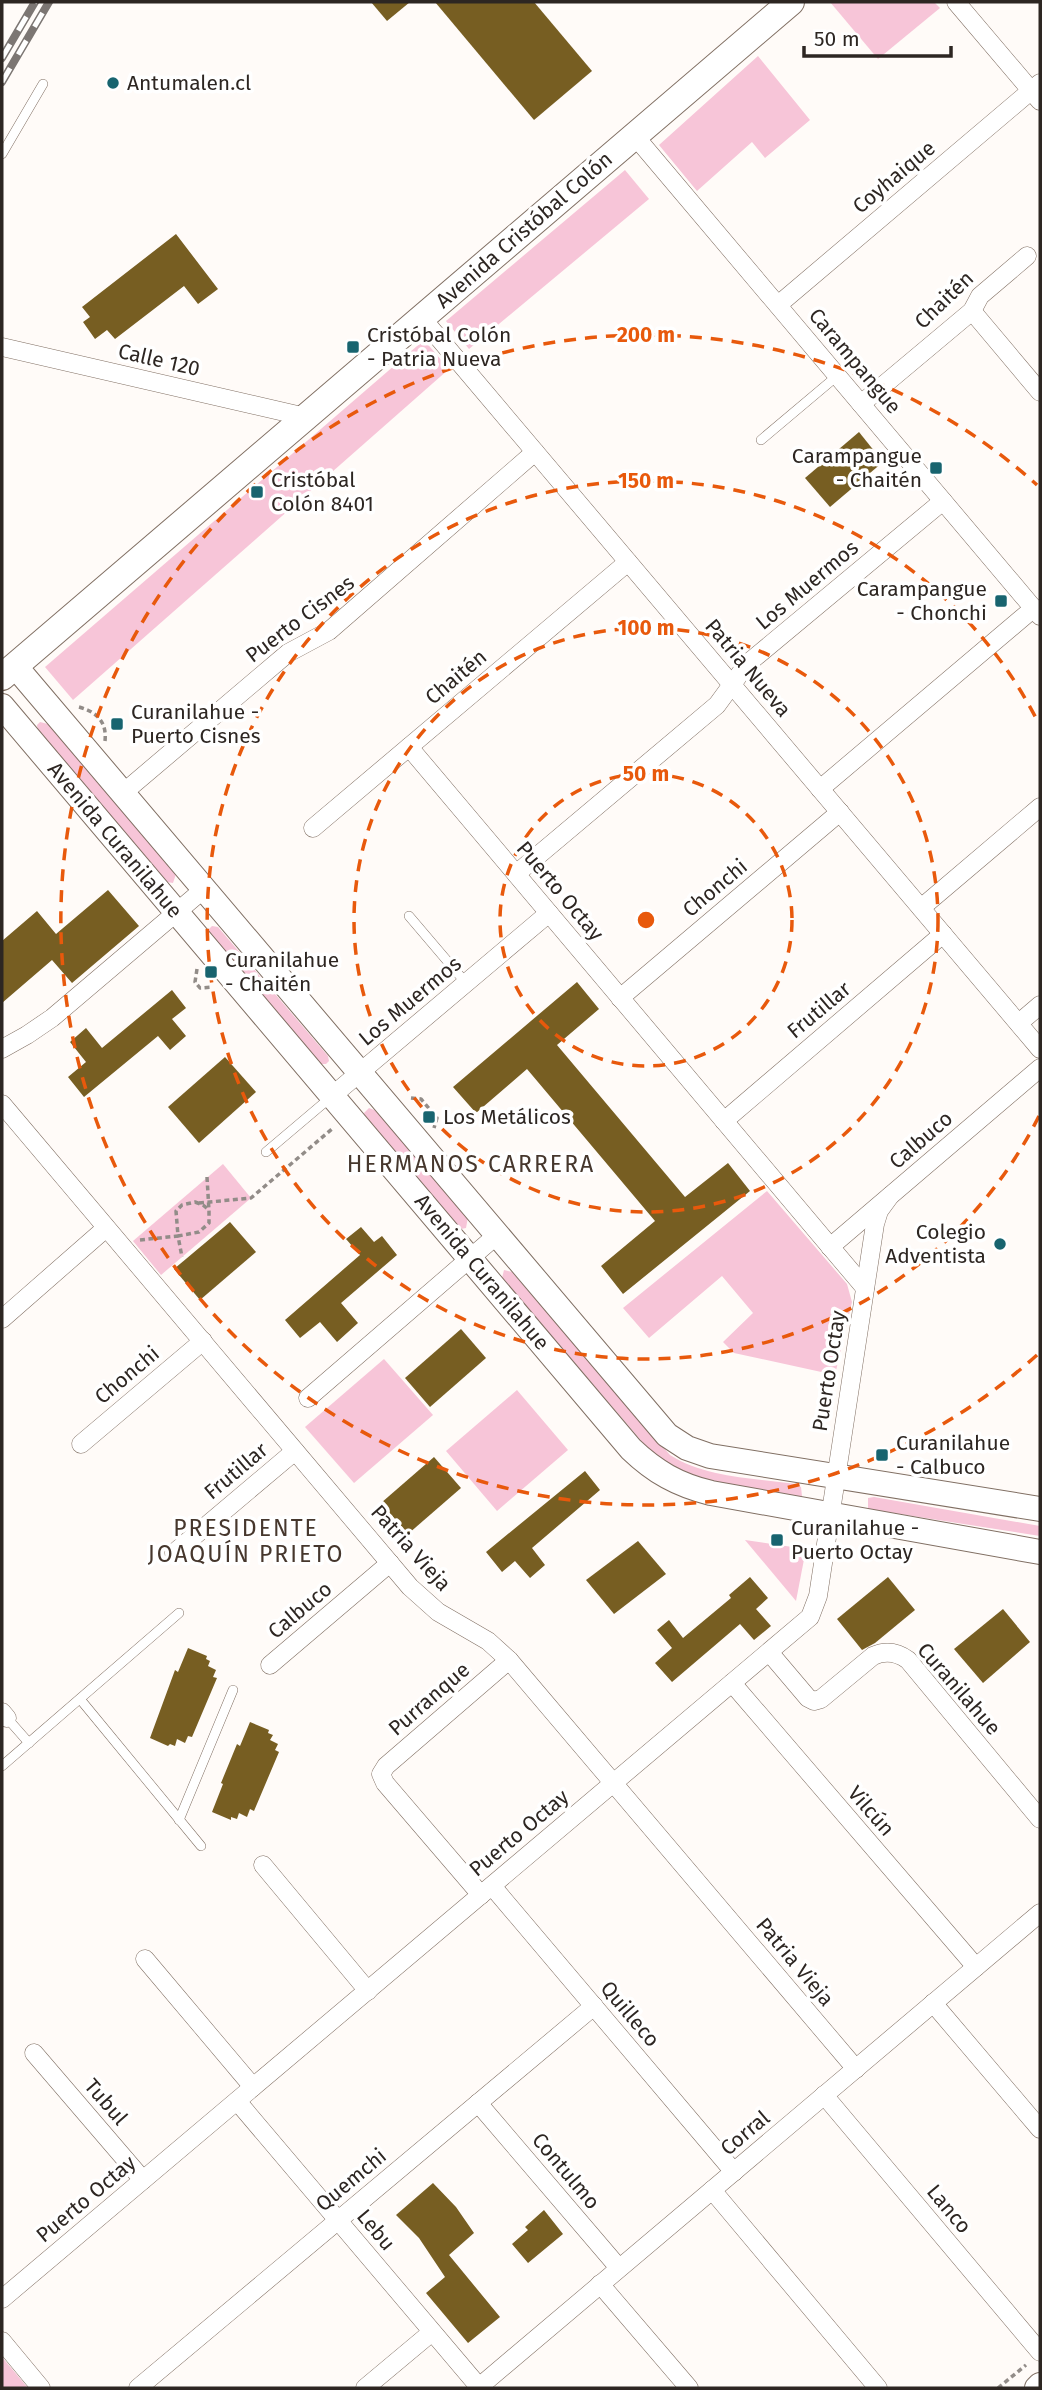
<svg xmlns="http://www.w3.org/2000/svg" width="1042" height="2390" font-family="'Fira Sans',sans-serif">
	<rect width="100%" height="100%" fill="#fffbf8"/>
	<g fill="#f7c5d8">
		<path d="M830,2H934L940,8L878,59Z"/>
		<path d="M758,56L810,120L765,158L752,142L697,191L659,145Z"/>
		<path d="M625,170L649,199L469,349L446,321Z"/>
		<path d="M424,340L449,369L73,700L45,667Z"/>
		<path d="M40,722L48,724L176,874L173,883L167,882L38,732L37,725Z"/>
		<path d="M212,926L218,927L328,1056L329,1061L326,1064H318L208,936L209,929Z"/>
		<path d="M369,1108L377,1111L468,1217L466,1228L461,1229L455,1226L366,1120L364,1113Z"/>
		<path d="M223,1164L251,1198L161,1275L133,1241Z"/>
		<path d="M767,1191L847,1284L852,1302L835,1375L734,1353L723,1342L753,1313L722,1276L649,1338L623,1308Z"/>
		<path d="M504,1270L512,1272L670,1455C706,1478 755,1478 796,1484L801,1487L802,1496L797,1498L714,1482L680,1473L650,1451L502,1278Z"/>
		<path d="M384,1359L433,1415L354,1483L305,1427Z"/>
		<path d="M517,1390L568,1450L497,1511L446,1451Z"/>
		<path d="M874,1497L1040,1526V1536L868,1509V1498Z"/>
		<path d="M745,1540L806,1549L796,1601Z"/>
		<path d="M2,2357L28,2388H2Z"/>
	</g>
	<g fill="#775e22">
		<path d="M371,2H410L387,21Z"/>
		<path d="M435,2H534L592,71L534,120Z"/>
		<path d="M176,234L218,289L198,304L184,286L115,339L107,330L95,339L83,322L90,317L82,307Z"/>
		<path d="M859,432L883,462L830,507L805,478Z"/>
		<path d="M108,890L139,926L72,983L52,960L2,1003V941L37,911L56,934Z"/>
		<path d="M577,982L599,1009L557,1045L685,1197L728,1163L750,1191L623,1294L601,1266L655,1221L527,1069L476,1113L453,1087Z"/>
		<path d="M172,990L186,1008L172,1019L186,1036L170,1050L158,1036L84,1097L68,1077L86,1062L70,1042L86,1028L102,1048Z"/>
		<path d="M225,1057L256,1092L199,1143L168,1107Z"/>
		<path d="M230,1222L256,1252L200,1300L174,1269Z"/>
		<path d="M361,1227L374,1242L382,1236L397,1255L341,1303L358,1323L337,1342L320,1322L300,1338L285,1320L360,1255L346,1239Z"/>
		<path d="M461,1329L486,1358L430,1407L405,1378Z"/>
		<path d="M434,1457L461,1488L408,1534L381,1503Z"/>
		<path d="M585,1471L600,1490L532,1548L545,1565L530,1578L515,1561L502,1572L486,1552Z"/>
		<path d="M638,1541L666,1574L614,1614L586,1580Z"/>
		<path d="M750,1577L768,1598L756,1609L771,1626L754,1640L740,1624L672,1682L655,1663L672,1648L657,1630L669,1620L683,1638L731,1598L729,1595Z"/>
		<path d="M888,1577L915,1610L875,1643L862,1650L837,1619Z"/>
		<path d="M1003,1609L1030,1642L983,1683L954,1649Z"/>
		<path d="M188,1648L207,1656L206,1659L210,1661L208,1666L216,1670L213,1677L217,1678L192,1737L188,1736L185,1743L177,1739L175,1746L170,1744L168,1746L150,1738L175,1670L178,1672Z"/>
		<path d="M250,1722L269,1730L268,1733L273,1735L270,1740L278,1744L275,1750L279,1752L254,1811L250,1809L247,1817L239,1813L237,1819L231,1817V1820L212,1812L223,1784L221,1783L237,1744L240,1746Z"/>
		<path d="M433,2183L456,2207L474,2233L449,2255L500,2317L468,2343L426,2293L445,2277L419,2238L396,2215Z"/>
		<path d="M544,2210L563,2234L528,2263L512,2244L528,2230L525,2227Z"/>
	</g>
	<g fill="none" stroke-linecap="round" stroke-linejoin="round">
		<defs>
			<g id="service">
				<path d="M2,154L43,84"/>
				<path d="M761,440L837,376"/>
				<path d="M409,916L466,983"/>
				<path d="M266,1152L331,1097"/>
				<path d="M80,1699L201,1846"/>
				<path d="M7,1718L29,1743"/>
				<path d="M2,1766L179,1613"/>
				<path d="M179,1820L233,1690"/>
			</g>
			<g id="minor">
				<path d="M956,2L1040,101"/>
				<path d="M634,135L1040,616"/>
				<path d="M778,305L1040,83"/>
				<path d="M972,311L1040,392"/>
				<path d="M421,317L1040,1049"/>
				<path d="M2,347L306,417"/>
				<path d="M861,404L972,311L980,296L1027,256"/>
				<path d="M409,747L865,1288"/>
				<path d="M820,789L1034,608"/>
				<path d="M123,793L288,653L329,631L535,452"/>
				<path d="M313,828L628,562"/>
				<path d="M516,874L717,705L747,664L943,501"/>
				<path d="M921,908L1040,807"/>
				<path d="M620,998L840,812"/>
				<path d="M1019,1023L1040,1005"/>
				<path d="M2,1049L27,1035L52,1018L204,889"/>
				<path d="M332,1096L549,913"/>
				<path d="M2,1104L410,1587L438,1612L488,1641L509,1660L856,2069"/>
				<path d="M724,1121L943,934"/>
				<path d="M830,1247L1040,1068"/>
				<path d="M2,1319L106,1228"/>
				<path d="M308,1398L497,1235"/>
				<path d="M81,1444L203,1341"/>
				<path d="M174,1553L295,1451"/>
				<path d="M769,1652L808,1698L814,1701L821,1699L873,1656C886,1650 897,1652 908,1660L1040,1819"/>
				<path d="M270,1665L390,1563"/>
				<path d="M732,1683L976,1967"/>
				<path d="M2,1712L7,1718"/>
				<path d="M263,1865L368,1991"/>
				<path d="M492,1886L734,2172"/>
				<path d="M481,1895L385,1783L381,1774L386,1766L509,1660"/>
				<path d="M145,1959L253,2087"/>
				<path d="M933,2003L1040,2129"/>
				<path d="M34,2053L143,2180"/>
				<path d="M824,2095L1040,2352"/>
				<path d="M237,2101L480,2388"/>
				<path d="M478,2103L619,2268"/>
				<path d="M712,2190L878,2388"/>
				<path d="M600,2284L689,2388"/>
				<path d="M2,2299L810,1617L818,1596L875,1224L879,1211L890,1196"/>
				<path d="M2,2341L41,2388"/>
				<path d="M479,2387L1040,1913"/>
				<path d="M138,2388L594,2006"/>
				<path d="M365,2388L432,2332"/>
			</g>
			<g id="secondary">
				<path d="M15,666L667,1435L687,1448L710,1456L1040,1509"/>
				<path d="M2,706L631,1449C655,1472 678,1485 711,1493L1040,1552"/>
				<path d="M1037,2388L1040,2385"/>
			</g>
			<path id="primary" d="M2,677L791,2"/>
		</defs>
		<use href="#service" stroke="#806f63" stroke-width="10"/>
		<use href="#minor" stroke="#806f63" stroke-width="19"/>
		<use href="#secondary" stroke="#806f63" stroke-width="26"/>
		<use href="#primary" stroke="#806f63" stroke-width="28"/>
		<g stroke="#928c88" stroke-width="3.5" stroke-dasharray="5 3.5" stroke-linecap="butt">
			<path d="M79,707C97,712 107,722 105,741"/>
			<path d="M197,969L195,982L200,988L213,987"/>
			<path d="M411,1098L421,1099L437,1118L434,1128"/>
			<path d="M207,1177L209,1211"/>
			<path d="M195,1202L203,1205L209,1210V1223L199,1232L178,1236L176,1211L182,1205Z"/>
			<path d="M199,1203L251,1198L332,1129"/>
			<path d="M140,1240L178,1236L182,1257"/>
			<path d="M998,2388L1026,2365"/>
		</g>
		<use href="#service" stroke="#fff" stroke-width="9"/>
		<use href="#minor" stroke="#fff" stroke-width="18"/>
		<use href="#secondary" stroke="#fff" stroke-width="24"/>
		<use href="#primary" stroke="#fff" stroke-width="26"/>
		<defs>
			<g id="rail">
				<path d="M2,58L35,2"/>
				<path d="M2,82L49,2"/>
			</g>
		</defs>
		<use href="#rail" stroke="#7c7673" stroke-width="8"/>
		<use href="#rail" stroke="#fff" stroke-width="5" stroke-dasharray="16" stroke-linecap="butt"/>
	</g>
	<g fill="none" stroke="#e8590c" stroke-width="3.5" stroke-dasharray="12 9">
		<circle cx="646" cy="920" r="146"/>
		<circle cx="646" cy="920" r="292"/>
		<path d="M1039 1116A439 439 0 1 1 1039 724"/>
		<path d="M1037 1355A585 585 0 1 1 1037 485"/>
	</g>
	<g fill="#18646f" stroke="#fff" stroke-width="2.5">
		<circle cx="113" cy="83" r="7"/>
		<rect x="346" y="340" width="14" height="14" rx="3.5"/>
		<rect x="929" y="461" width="14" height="14" rx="3.5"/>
		<rect x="250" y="485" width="14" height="14" rx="3.5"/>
		<rect x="994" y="594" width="14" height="14" rx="3.5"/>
		<rect x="110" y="717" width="14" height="14" rx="3.5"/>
		<rect x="204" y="965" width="14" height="14" rx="3.5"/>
		<rect x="422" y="1110" width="14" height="14" rx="3.5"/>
		<circle cx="1000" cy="1244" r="7"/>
		<rect x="875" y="1448" width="14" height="14" rx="3.5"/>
		<rect x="770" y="1533" width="14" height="14" rx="3.5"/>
	</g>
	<g text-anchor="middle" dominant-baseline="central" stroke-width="7" stroke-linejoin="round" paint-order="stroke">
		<g font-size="21" fill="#2d2622" stroke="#fff" text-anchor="start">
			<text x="127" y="83">Antumalen.cl</text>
			<text x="367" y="335">Cristóbal Colón<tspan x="367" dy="24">- Patria Nueva</tspan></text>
			<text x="922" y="456" text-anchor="end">Carampangue<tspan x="922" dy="24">- Chaitén</tspan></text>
			<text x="271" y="480">Cristóbal<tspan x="271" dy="24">Colón 8401</tspan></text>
			<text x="987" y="589" text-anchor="end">Carampangue<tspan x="987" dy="24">- Chonchi</tspan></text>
			<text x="131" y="712">Curanilahue -<tspan x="131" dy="24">Puerto Cisnes</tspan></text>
			<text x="225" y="960">Curanilahue<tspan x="225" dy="24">- Chaitén</tspan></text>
			<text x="443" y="1117">Los Metálicos</text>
			<text x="986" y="1232" text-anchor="end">Colegio<tspan x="986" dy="24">Adventista</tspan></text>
			<text x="896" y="1443">Curanilahue<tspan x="896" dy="24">- Calbuco</tspan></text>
			<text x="791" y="1528">Curanilahue -<tspan x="791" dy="24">Puerto Octay</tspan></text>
		</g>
		<g font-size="21" fill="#2d2622" stroke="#fff">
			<text transform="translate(894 177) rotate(-40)">Coyhaique</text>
			<text transform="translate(524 230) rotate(-41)">Avenida Cristóbal Colón</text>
			<text transform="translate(944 300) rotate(-44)">Chaitén</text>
			<text transform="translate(159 360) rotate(13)">Calle 120</text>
			<text transform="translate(855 361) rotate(50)">Carampangue</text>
			<text transform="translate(807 585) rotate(-40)">Los Muermos</text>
			<text transform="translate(300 619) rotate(-37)">Puerto Cisnes</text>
			<text transform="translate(748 668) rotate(50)">Patria Nueva</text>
			<text transform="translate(456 677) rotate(-40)">Chaitén</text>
			<text transform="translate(115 840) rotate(50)">Avenida Curanilahue</text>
			<text transform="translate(715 888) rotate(-40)">Chonchi</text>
			<text transform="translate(560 891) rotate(50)">Puerto Octay</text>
			<text transform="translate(410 1001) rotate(-40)">Los Muermos</text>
			<text transform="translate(819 1010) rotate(-40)">Frutillar</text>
			<text transform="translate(921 1140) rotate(-41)">Calbuco</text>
			<text transform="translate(482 1272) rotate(50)">Avenida Curanilahue</text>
			<text transform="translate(829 1371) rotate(-81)">Puerto Octay</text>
			<text transform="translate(127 1375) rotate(-40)">Chonchi</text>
			<text transform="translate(236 1471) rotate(-40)">Frutillar</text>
			<text transform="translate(411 1548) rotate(48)">Patria Vieja</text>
			<text transform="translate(300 1610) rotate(-40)">Calbuco</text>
			<text transform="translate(959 1689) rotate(49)">Curanilahue</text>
			<text transform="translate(429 1699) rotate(-41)">Purranque</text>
			<text transform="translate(871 1811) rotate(49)">Vilcún</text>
			<text transform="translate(519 1833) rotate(-40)">Puerto Octay</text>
			<text transform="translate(795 1962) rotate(50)">Patria Vieja</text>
			<text transform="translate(630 2014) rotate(50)">Quilleco</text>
			<text transform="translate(106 2102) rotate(49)">Tubul</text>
			<text transform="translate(745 2133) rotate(-40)">Corral</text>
			<text transform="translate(566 2171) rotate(50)">Contulmo</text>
			<text transform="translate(351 2180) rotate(-40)">Quemchi</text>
			<text transform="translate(86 2199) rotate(-40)">Puerto Octay</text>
			<text transform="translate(949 2209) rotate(50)">Lanco</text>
			<text transform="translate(376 2230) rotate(50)">Lebu</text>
		</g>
		<g font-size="23" letter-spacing="2" fill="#46372d" stroke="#fff">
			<text x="471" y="1164">HERMANOS CARRERA</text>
			<text x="246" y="1528">PRESIDENTE<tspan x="246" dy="26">JOAQUÍN PRIETO</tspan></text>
		</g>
	</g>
	<circle cx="646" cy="920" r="10" fill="#e8590c" stroke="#fff" stroke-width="3.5"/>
	<g font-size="21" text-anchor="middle" font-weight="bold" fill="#e8590c" stroke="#fff" stroke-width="7" stroke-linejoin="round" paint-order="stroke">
		<text x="646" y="342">200 m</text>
		<text x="646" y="488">150 m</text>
		<text x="646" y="635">100 m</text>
		<text x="646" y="781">50 m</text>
	</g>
	<rect width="1042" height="2390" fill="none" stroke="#2d2622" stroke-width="7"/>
	<path d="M804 46v10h147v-10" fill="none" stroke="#2d2622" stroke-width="3.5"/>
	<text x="814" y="46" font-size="21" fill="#2d2622" stroke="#ffffff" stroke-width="5" paint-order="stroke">50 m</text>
</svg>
